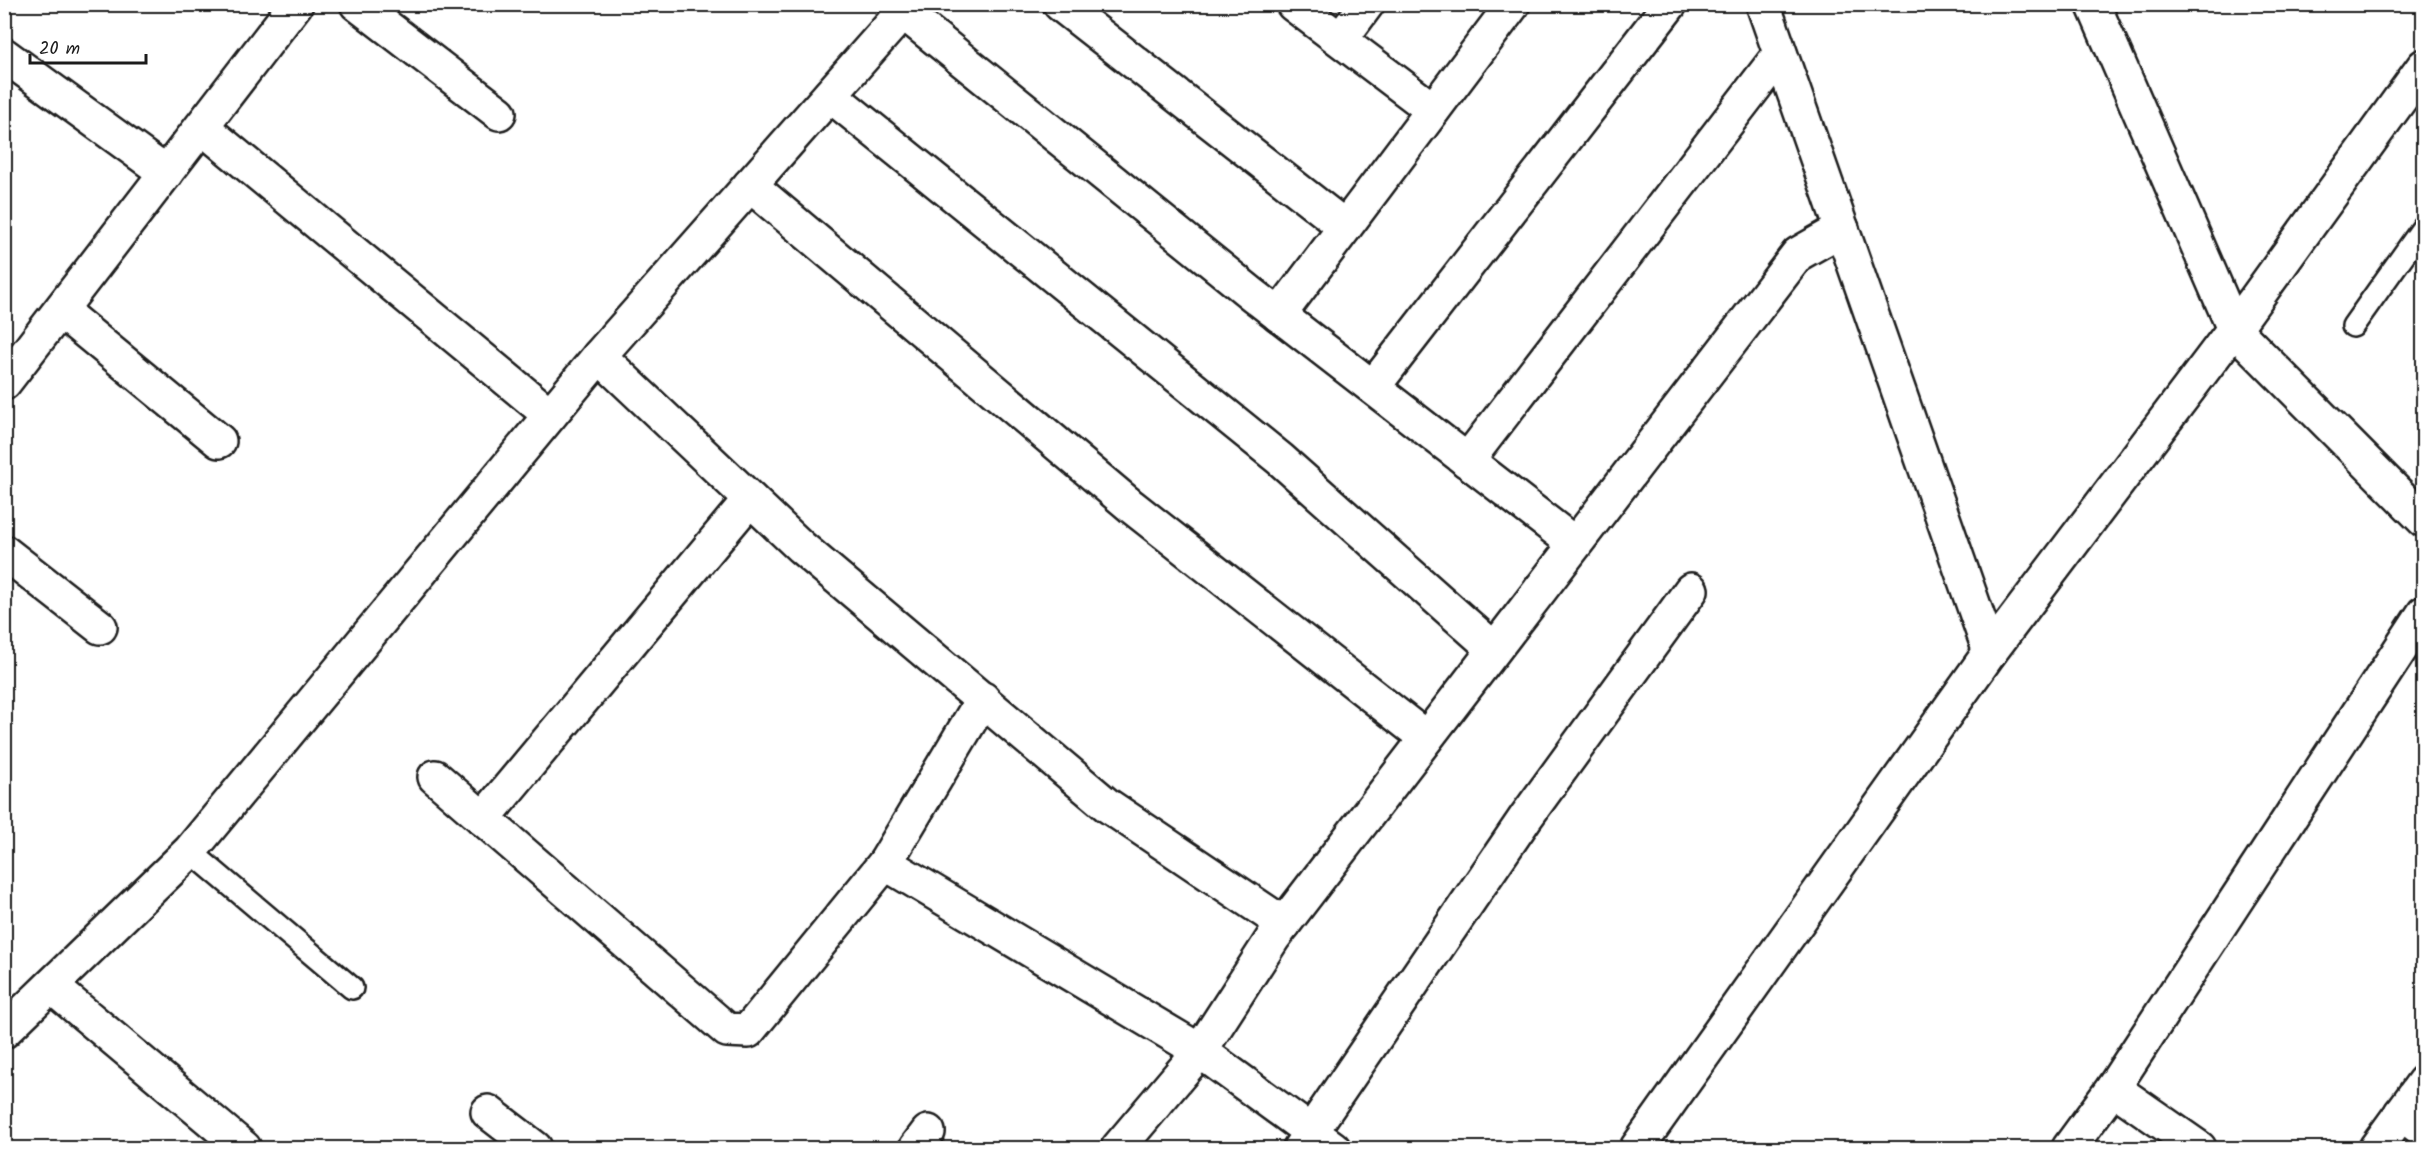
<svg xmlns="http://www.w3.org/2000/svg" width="2428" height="1153" font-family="Kalam,sans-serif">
	<rect width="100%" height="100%" fill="#fff"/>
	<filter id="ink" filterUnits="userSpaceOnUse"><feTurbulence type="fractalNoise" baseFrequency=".0167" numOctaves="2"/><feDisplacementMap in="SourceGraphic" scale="12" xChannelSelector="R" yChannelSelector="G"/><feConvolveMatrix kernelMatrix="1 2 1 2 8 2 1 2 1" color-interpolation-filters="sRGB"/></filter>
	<g filter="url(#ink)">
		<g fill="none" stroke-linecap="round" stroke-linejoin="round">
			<defs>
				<g id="service">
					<path d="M2353,326L2424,226"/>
					<path d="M190,851L352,988"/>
				</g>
				<g id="minor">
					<path d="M357,4L499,113"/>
					<path d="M1060,4L1345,227"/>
					<path d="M1293,4L1433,110"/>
					<path d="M1763,4L1990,652"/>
					<path d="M2093,4L2234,329"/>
					<path d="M903,12L1252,294L1575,544"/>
					<path d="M1341,39L1367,4"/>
					<path d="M4,55L166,173"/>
					<path d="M830,95L1280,459L1494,649"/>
					<path d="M202,127L550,415"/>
					<path d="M750,185L1131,506L1426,738"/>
					<path d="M61,311L219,441"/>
					<path d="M1279,315L1513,4"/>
					<path d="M599,356L801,547L1107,805L1284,924"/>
					<path d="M4,383L296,4"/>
					<path d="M1373,387L1670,4"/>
					<path d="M1467,461L1780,54"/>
					<path d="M4,552L100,627"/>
					<path d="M983,699L885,863L1200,1051L1118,1148"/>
					<path d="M435,777L727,1030L748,1031L885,863"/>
					<path d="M483,819L750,499"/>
					<path d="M51,986L244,1148"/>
					<path d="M4,1031L190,851L599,356L910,4"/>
					<path d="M2113,1088L2199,1148"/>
					<path d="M488,1112L535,1148"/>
					<path d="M2401,1113L2424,1131"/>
					<path d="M916,1148L928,1132"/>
					<path d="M1300,1148L1526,817L1691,590"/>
					<path d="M1333,1148L1200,1051L1273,938L1798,254L1842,229"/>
					<path d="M2069,1148L2113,1088L2424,613"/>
					<path d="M2376,1148L2424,1082"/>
				</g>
				<g id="tertiary">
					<path d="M2234,329L2424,520"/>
					<path d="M1637,1148L1990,652L2234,329L2424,66"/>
				</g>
			</defs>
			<use href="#service" stroke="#1c1c1c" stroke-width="26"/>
			<use href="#minor" stroke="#1c1c1c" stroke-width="38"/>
			<use href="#tertiary" stroke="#1c1c1c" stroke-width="38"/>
			<use href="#service" stroke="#fff" stroke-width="21"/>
			<use href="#minor" stroke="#fff" stroke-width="33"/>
			<use href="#tertiary" stroke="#fff" stroke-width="33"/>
		</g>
	</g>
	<rect width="2428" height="1153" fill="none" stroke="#fff" stroke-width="24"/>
	<rect x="12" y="12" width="2404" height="1129" fill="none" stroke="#1c1c1c" stroke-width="2" filter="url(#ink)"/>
	<path d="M30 54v9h116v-9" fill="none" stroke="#1c1c1c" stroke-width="3"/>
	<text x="39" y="54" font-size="18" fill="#1c1c1c" stroke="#ffffff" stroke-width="4.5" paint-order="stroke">20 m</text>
</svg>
